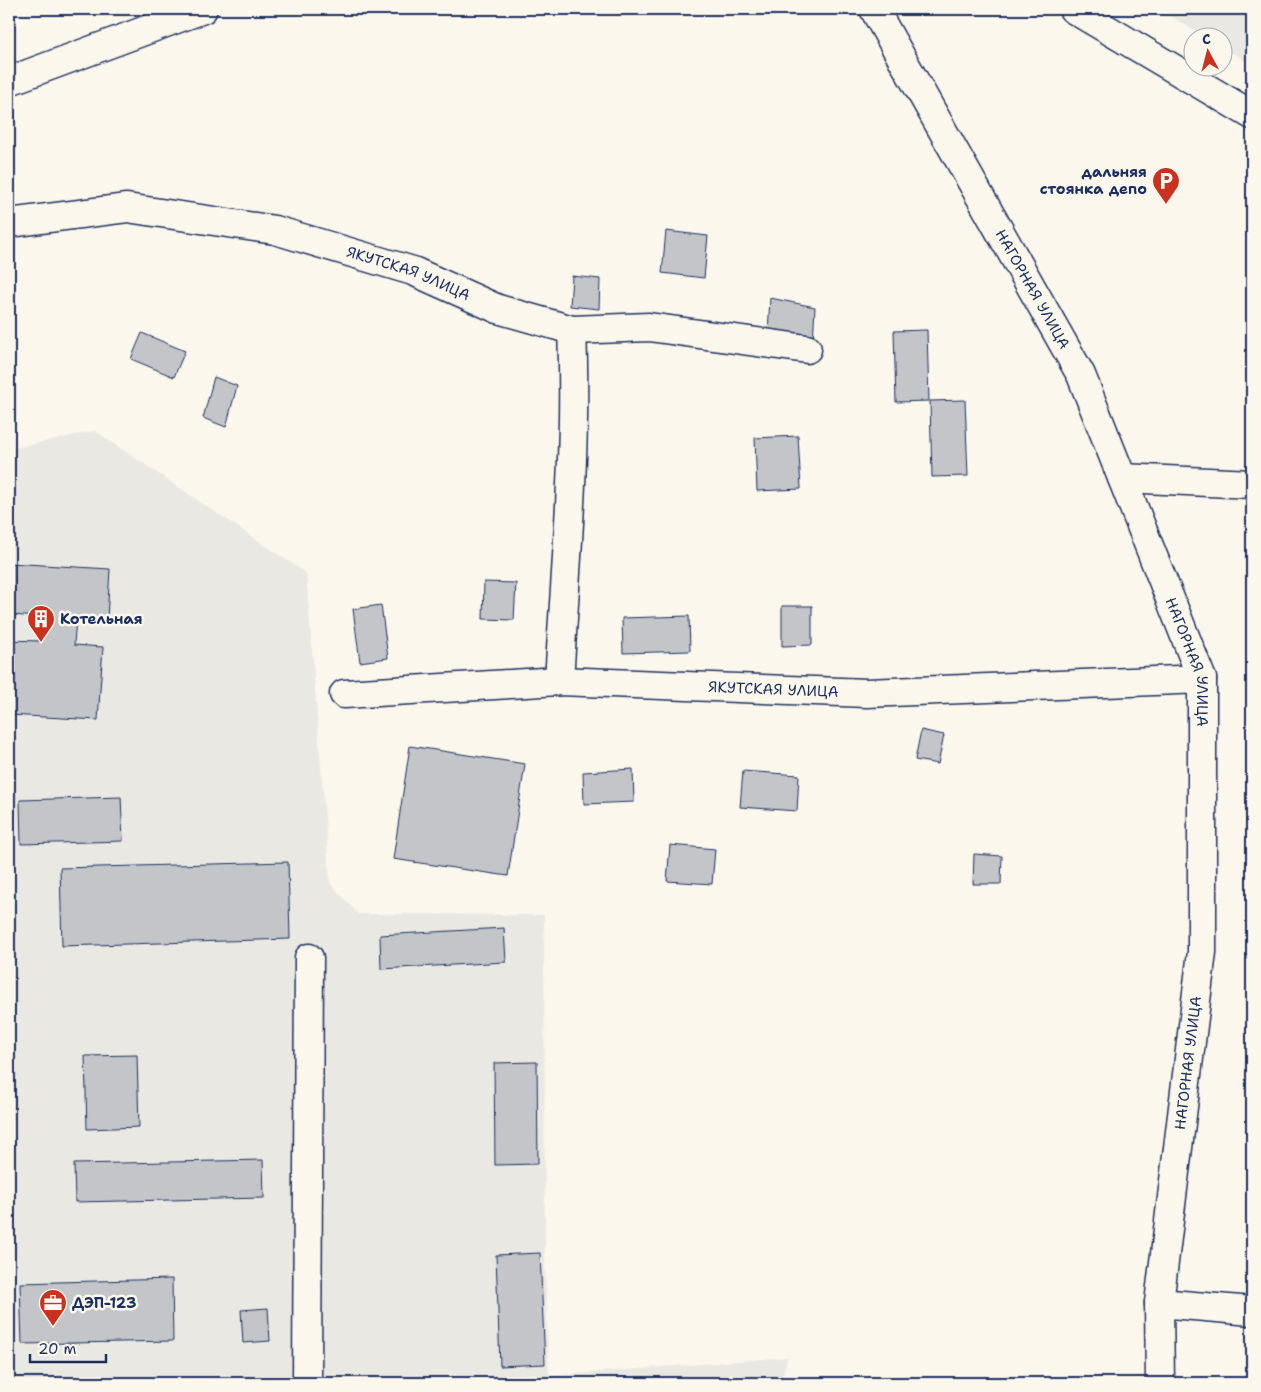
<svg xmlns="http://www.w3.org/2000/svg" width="1261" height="1392" font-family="'Shantell Sans',sans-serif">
	<rect width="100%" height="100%" fill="#fbf7ec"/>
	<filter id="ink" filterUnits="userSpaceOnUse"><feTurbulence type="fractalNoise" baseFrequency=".02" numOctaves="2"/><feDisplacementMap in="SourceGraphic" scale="10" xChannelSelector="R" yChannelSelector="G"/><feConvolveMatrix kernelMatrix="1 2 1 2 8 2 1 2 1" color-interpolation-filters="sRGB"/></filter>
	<g filter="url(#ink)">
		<g fill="#eae8e2">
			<path d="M1158,9H1252V65L1224,48V38L1206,37Z"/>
			<path d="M95,431L306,573L330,883L358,914L544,915L545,1265L549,1376L788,1357L780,1383H9V449Z"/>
		</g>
		<g fill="#c3c5c9" stroke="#1b2f5e">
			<path d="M666,231L708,236L704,278L662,273Z"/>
			<path d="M572,276L600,279L599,309L570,306Z"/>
			<path d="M770,298L815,307L813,341L768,333Z"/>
			<path d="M927,330L929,401L896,402L894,331Z"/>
			<path d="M142,333L185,351L174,377L131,359Z"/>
			<path d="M214,377L237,386L226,427L203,418Z"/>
			<path d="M965,400L968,476L932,477L930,401Z"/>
			<path d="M798,436L801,489L757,491L755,438Z"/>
			<path d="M9,563L110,569L107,619L76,617L74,645L103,647L98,720L9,715V640L39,641L41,617L9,615Z"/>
			<path d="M484,582L516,583L514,620L483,619Z"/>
			<path d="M381,605L388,658L360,662L353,609Z"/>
			<path d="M782,606H812V645L782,646Z"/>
			<path d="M689,616L690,651L623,653L622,618Z"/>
			<path d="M921,730L944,735L938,764L915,760Z"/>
			<path d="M410,746L525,764L508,876L393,859Z"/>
			<path d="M633,769L634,802L584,804L583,772Z"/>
			<path d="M743,771L799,775L797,811L740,807Z"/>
			<path d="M121,797L123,841L21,844L20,800Z"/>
			<path d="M670,845L715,849L712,884L667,881Z"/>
			<path d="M974,854L1002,856L1001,884H973Z"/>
			<path d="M288,862L290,939L62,946L60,868Z"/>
			<path d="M504,928L506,962L381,969L380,935Z"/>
			<path d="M137,1055L139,1127L87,1129L85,1056Z"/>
			<path d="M537,1062L538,1164L495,1165L494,1063Z"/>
			<path d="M263,1160L264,1198L75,1202L74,1164Z"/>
			<path d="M540,1253L545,1364L500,1366L496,1255Z"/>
			<path d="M172,1279L173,1341L22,1344L20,1283Z"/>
			<path d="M268,1308L270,1341L243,1343L241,1310Z"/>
		</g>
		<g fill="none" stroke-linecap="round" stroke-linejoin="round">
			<defs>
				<g id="minor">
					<path id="s1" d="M874,9L1081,375L1202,679V952L1159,1303L1160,1383"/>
					<path d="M1073,9L1252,115"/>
					<path d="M9,81L203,9"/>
					<path id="s2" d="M9,223L127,208L275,230L413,271L498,309L572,330L649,327L807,349"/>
					<path d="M1122,478L1252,484"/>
					<path d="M559,681C566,564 577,447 572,330"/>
					<path id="s3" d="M344,694L559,681L867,693L1202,679"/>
					<path d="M1159,1303L1252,1311"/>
					<path d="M307,1383L309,958"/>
				</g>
			</defs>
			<use href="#minor" stroke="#1b2f5e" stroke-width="31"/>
			<use href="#minor" stroke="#fbf7ec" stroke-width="28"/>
		</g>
	</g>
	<defs>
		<symbol id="parking-pin" viewBox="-11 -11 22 30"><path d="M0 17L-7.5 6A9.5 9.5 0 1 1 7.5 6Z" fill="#c8321e" stroke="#fbf7ec"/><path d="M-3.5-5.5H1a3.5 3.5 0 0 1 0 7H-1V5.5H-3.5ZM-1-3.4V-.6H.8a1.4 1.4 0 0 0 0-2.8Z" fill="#fff"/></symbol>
		<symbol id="building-pin" viewBox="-11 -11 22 30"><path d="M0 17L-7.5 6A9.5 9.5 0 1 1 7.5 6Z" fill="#c8321e" stroke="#fbf7ec"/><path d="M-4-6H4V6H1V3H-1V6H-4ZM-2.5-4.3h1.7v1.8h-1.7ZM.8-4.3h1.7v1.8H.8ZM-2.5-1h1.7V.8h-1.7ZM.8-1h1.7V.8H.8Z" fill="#fff"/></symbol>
		<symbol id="office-pin" viewBox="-11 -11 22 30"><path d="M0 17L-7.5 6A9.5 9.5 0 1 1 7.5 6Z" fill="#c8321e" stroke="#fbf7ec"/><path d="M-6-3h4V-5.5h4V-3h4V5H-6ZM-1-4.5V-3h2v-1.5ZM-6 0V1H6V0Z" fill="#fff"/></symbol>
	</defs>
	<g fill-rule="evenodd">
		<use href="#parking-pin" x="1150" y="165" width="32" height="43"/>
		<use href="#building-pin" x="25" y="603" width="32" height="43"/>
		<use href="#office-pin" x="37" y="1287" width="32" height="43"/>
	</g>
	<g text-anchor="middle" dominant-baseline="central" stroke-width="5" stroke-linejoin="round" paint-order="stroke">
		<g font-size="15" font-weight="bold" fill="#1b2f5e" stroke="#fbf7ec" text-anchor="start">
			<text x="1147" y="172" text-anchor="end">дальняя<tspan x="1147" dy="17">стоянка депо</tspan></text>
			<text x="60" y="619">Котельная</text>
			<text x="72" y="1303">ДЭП-123</text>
		</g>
		<g font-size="15" fill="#1b2f5e" stroke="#fbf7ec">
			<text stroke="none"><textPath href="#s2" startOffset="409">ЯКУТСКАЯ УЛИЦА</textPath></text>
			<text stroke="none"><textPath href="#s1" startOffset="322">НАГОРНАЯ УЛИЦА</textPath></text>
			<text stroke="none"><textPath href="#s1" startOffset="728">НАГОРНАЯ УЛИЦА</textPath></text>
			<text stroke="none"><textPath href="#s3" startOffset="430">ЯКУТСКАЯ УЛИЦА</textPath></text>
			<text transform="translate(1188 1063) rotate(-83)">НАГОРНАЯ УЛИЦА</text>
		</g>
	</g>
	<rect width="1261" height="1392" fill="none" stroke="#fbf7ec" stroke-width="30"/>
	<rect x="15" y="15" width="1231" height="1362" fill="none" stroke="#1b2f5e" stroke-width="2" filter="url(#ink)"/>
	<g transform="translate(1208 52) rotate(353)"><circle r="24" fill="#fbf7ec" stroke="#a1a7b3"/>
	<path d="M0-4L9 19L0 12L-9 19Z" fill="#c8321e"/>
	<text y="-8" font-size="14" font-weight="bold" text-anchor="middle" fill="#1b2f5e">С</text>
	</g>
	<path d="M30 1354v8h76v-8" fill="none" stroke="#1b2f5e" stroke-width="2.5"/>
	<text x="38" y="1354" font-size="15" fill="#1b2f5e" stroke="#fbf7ec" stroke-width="4" paint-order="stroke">20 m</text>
</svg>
